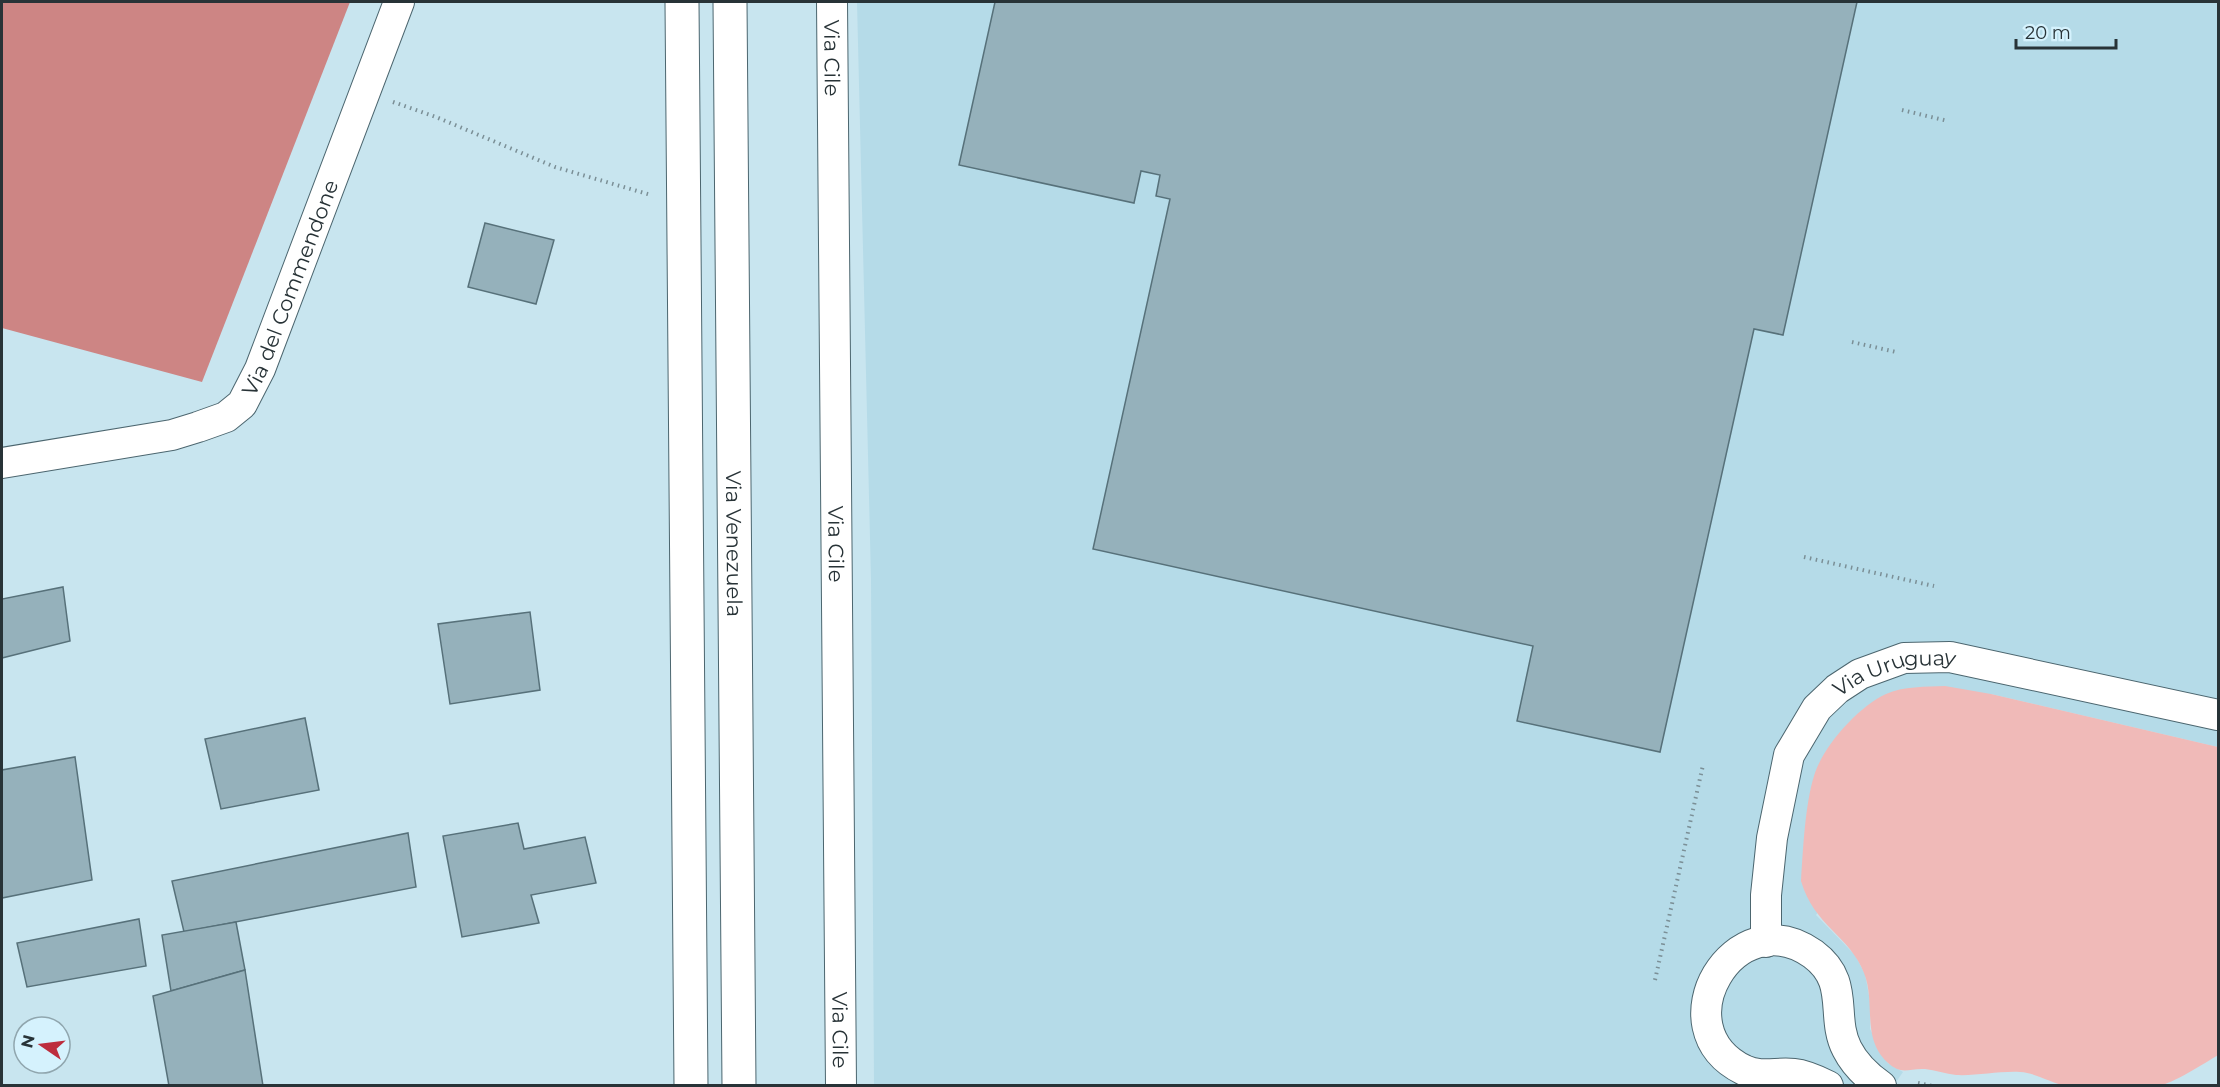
<svg xmlns="http://www.w3.org/2000/svg" width="2220" height="1087" font-family="Montserrat,sans-serif">
	<rect width="100%" height="100%" fill="#c8e5ef"/>
	<path fill="#b5dbe8" d="M857,2H2218V747L1991,694L1816,915L1855,955L1865,974L1870,1001V1029L1888,1063L1903,1072L1894,1085H874L871,579Z"/>
	<path fill="#f0bab8" d="M1945,686L1991,694L2218,747V1055C2205,1063 2172,1084 2158,1086C2138,1087 2086,1087 2067,1086C2050,1083 2037,1073 2020,1072C1998,1071 1977,1076 1956,1075C1946,1074 1935,1070 1925,1069C1908,1068 1902,1076 1887,1062C1861,1037 1876,1003 1864,973C1850,936 1814,926 1801,881C1803,850 1805,805 1814,776C1823,746 1858,707 1886,694C1903,686 1926,687 1945,686Z"/>
	<path fill="#cd8584" d="M2,2H350L202,382L2,328Z"/>
	<g fill="#95b1bb" stroke="#57717a" stroke-width="1.5">
		<path d="M995,2H1857L1783,335L1754,329L1660,752L1517,721L1533,646L1093,549L1170,199L1156,196L1160,175L1141,171L1134,203L959,165Z"/>
		<path d="M485,223L554,240L536,304L468,287Z"/>
		<path d="M63,587L70,641L2,658V599Z"/>
		<path d="M530,612L540,690L450,704L438,624Z"/>
		<path d="M305,718L319,790L221,809L205,739Z"/>
		<path d="M75,757L92,880L2,898V770Z"/>
		<path d="M518,823L524,849L585,837L596,883L531,895L539,923L462,937L443,836Z"/>
		<path d="M408,833L416,887L184,932L172,881Z"/>
		<path d="M139,919L146,966L27,987L17,943Z"/>
		<path d="M236,922L245,970L171,991L162,935Z"/>
		<path d="M245,970L263,1086H169L153,996Z"/>
	</g>
	<g fill="none" stroke-linecap="round" stroke-linejoin="round">
		<defs>
			<g id="street">
				<path id="s1" d="M832,2L841,1086"/>
				<path id="s2" d="M2,463L172,435L198,427L226,417L242,404L260,369L399,2"/>
				<path id="s3" d="M1766,942V895L1772,838L1789,755L1817,708L1837,689L1860,674L1904,658L1950,657L2218,715"/>
				<path d="M1828,1086C1818,1081 1805,1075 1794,1074C1776,1072 1762,1078 1744,1070C1658,1028 1735,898 1813,954C1851,982 1830,1016 1847,1049C1855,1065 1867,1076 1881,1086"/>
			</g>
			<g id="secondary">
				<path d="M682,2L691,1086"/>
				<path id="s4" d="M730,2L739,1086"/>
			</g>
		</defs>
		<use href="#street" stroke="#4c666f" stroke-width="32"/>
		<use href="#secondary" stroke="#4c666f" stroke-width="35"/>
		<g stroke="#7b8f96" stroke-width="4" stroke-dasharray="1.5 4.5" stroke-linecap="butt">
			<path d="M393,102L436,117L555,167L651,195"/>
			<path d="M1902,110L1948,121"/>
			<path d="M1852,342L1896,352"/>
			<path d="M1804,557L1934,586"/>
			<path d="M1655,980L1703,765"/>
			<path d="M1918,1083L1933,1086"/>
		</g>
		<use href="#street" stroke="#fff" stroke-width="30"/>
		<use href="#secondary" stroke="#fff" stroke-width="33"/>
	</g>
	<g text-anchor="middle" dominant-baseline="central" stroke-width="4.5" stroke-linejoin="round" paint-order="stroke">
		<g font-size="21" fill="#283337" stroke="#d5f2fd">
			<text stroke="none"><textPath href="#s1" startOffset="56">Via Cile</textPath></text>
			<text stroke="none"><textPath href="#s2" startOffset="376">Via del Commendone</textPath></text>
			<text stroke="none"><textPath href="#s4" startOffset="542">Via Venezuela</textPath></text>
			<text stroke="none"><textPath href="#s1" startOffset="542">Via Cile</textPath></text>
			<text stroke="none"><textPath href="#s3" startOffset="333">Via Uruguay</textPath></text>
			<text stroke="none"><textPath href="#s1" startOffset="1028">Via Cile</textPath></text>
		</g>
	</g>
	<rect width="2220" height="1087" fill="none" stroke="#283337" stroke-width="6"/>
	<g transform="translate(42 1045) rotate(284)"><circle r="28" fill="#d5f2fd" stroke="#90a6ae" stroke-width="1.5"/>
	<path d="M0-4.5L10 22L0 15L-10 22Z" fill="#bd2d3d"/>
	<text y="-9" font-size="16" font-weight="bold" text-anchor="middle" fill="#283337">N</text>
	</g>
	<path d="M2016 39v9h100v-9" fill="none" stroke="#283337" stroke-width="3"/>
	<text x="2025" y="39" font-size="18" fill="#283337" stroke="#d5f2fd" stroke-width="4.5" paint-order="stroke">20 m</text>
</svg>
